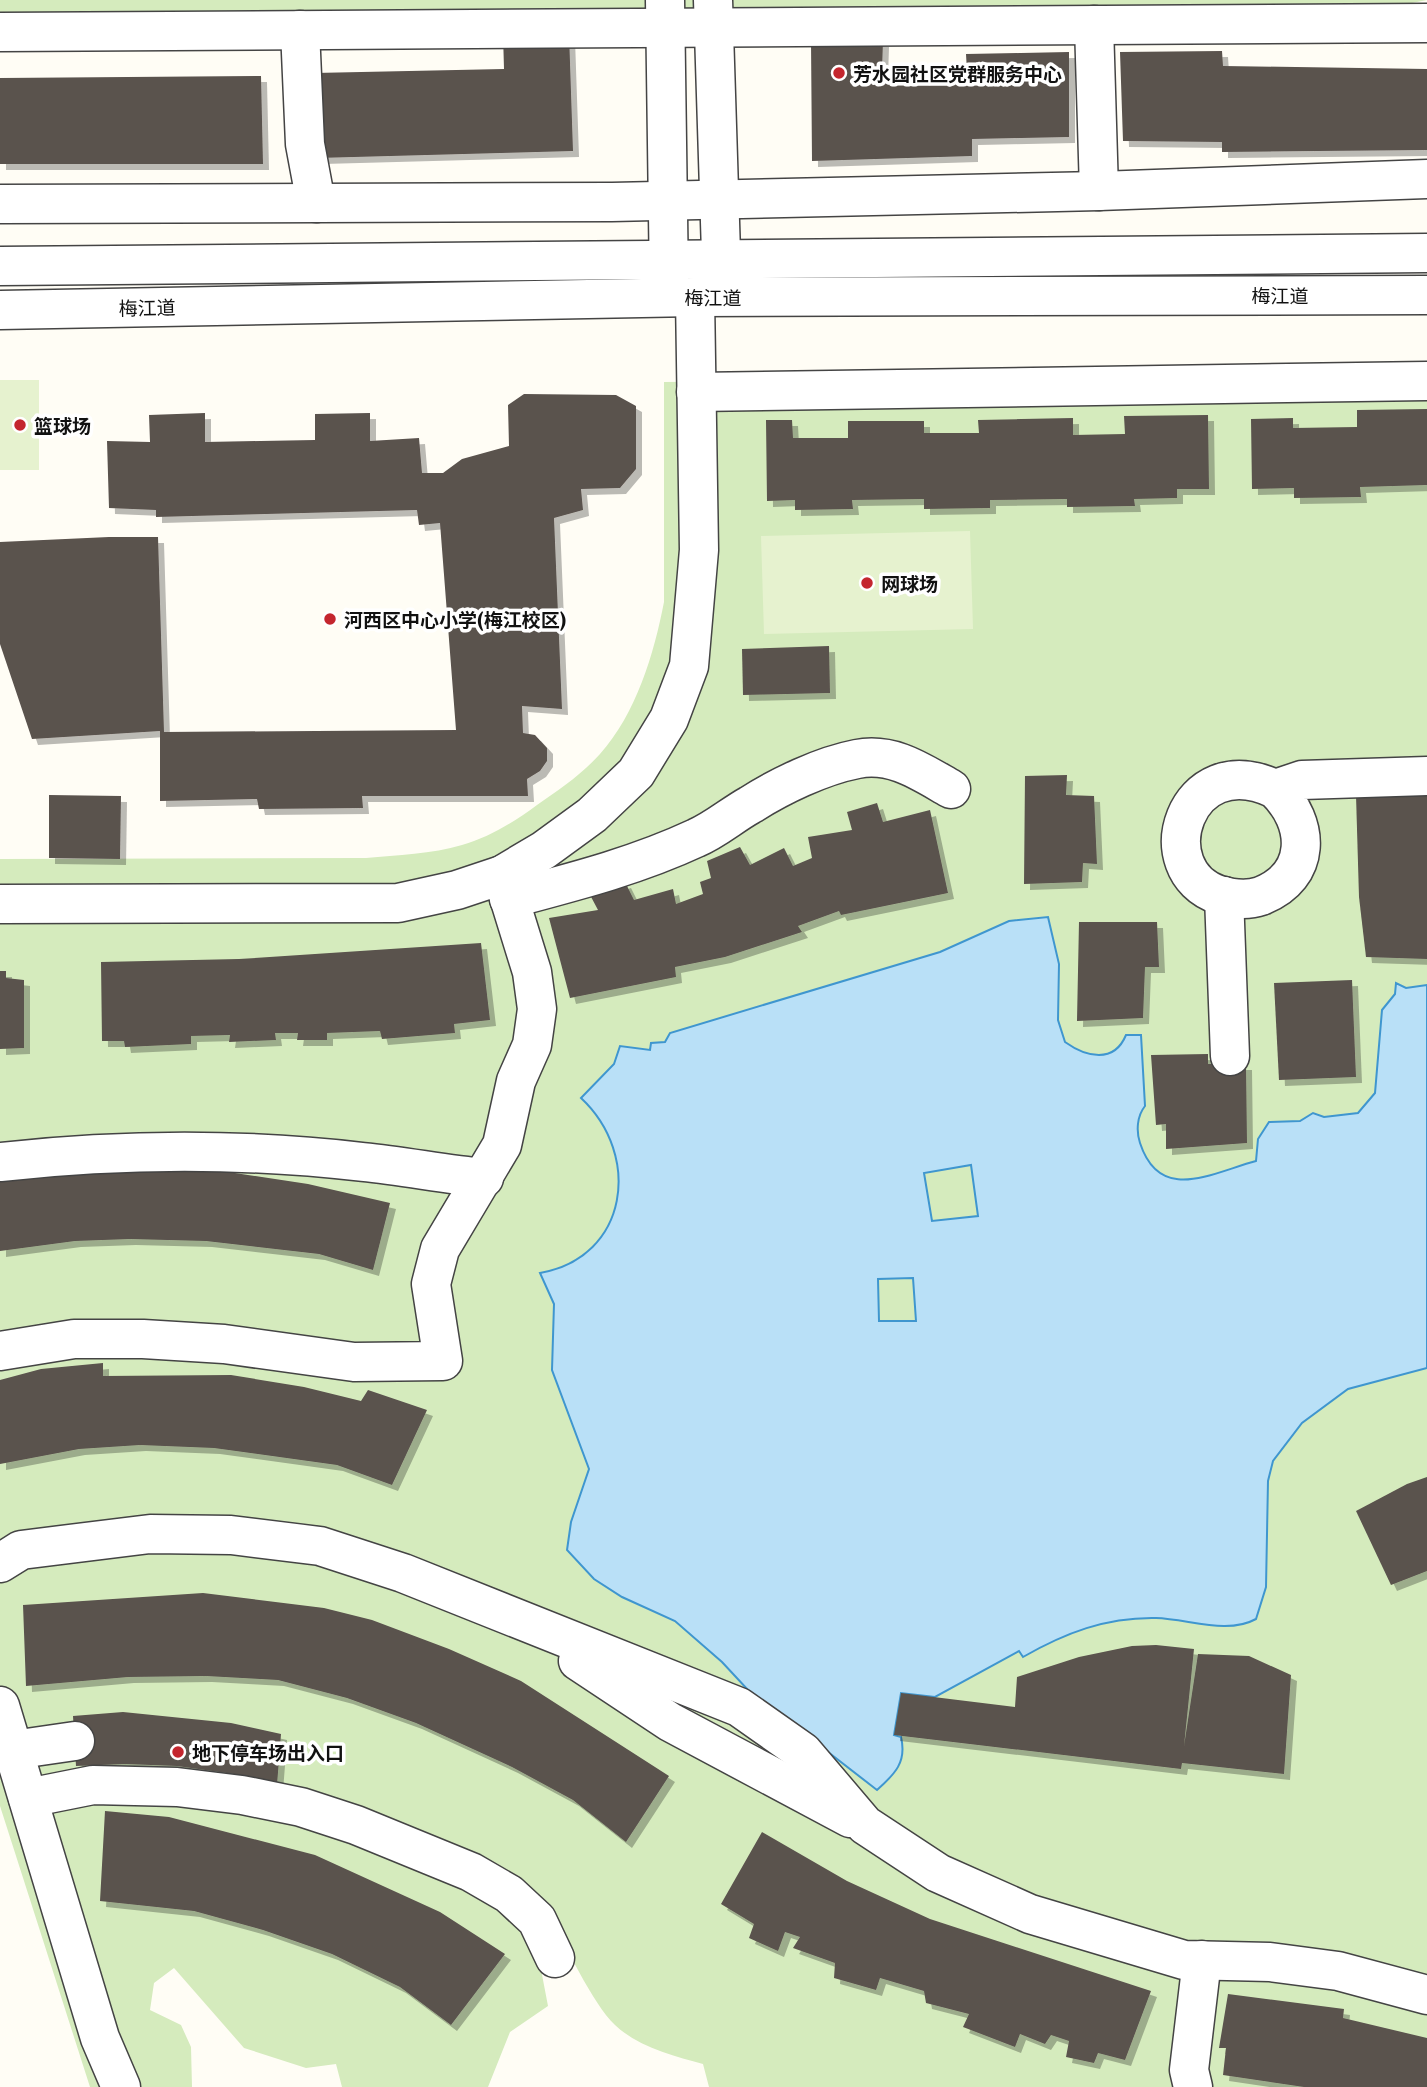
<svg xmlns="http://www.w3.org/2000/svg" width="1427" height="2087" font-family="Literata,'Noto Sans SC',serif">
	<defs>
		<filter id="shadow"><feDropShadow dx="6" dy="6" stdDeviation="0" flood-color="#0004"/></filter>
	</defs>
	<rect width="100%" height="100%" fill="#fffdf5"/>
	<g fill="#d5ebbd">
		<path d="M0,0H1427L1407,4L0,19Z"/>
		<path d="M1427,375V2087H709L703,2064C674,2056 638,2047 615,2025C592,2003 565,1944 549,1914L539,1959L548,2006L510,2032L488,2087H342L336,2064L306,2068L244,2048L174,1968L154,1983L150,2010L181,2025L191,2047L192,2087H90L0,1806V859L366,858C397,855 432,854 462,845C490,837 514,822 537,805C559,790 582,774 600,754C636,714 654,654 664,602V382Z"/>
	</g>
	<g fill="#e6f2cf">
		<rect x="0" y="380" width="39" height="90"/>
		<path d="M970,531L973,629L764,634L761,536Z"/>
	</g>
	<path fill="#b9e0f7" stroke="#3f96cf" stroke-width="2" fill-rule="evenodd" d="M1048,917L1059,964L1058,1020L1065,1042C1086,1057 1114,1064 1126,1035H1141L1145,1106C1137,1116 1136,1131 1140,1143C1160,1204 1211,1173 1256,1161L1258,1139L1269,1122L1300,1121L1313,1113L1324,1117L1358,1113L1375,1093L1382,1010L1395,994L1396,983L1406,988L1427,985V1368L1348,1389L1302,1423L1273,1461L1268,1481L1266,1587L1256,1619C1227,1635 1189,1619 1156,1618C1106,1617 1065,1633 1023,1657L1019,1651L935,1697L901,1693L894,1735L901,1737C907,1762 895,1774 877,1790L748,1690L722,1662L675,1621L622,1597L594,1579L567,1550L571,1522L589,1469L552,1370L554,1304L540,1273C629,1257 642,1155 581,1098L614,1064L620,1046L650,1050L651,1043L665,1042L670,1033L940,952L1009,921ZM971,1165L978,1216L932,1221L924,1173ZM913,1278L916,1321H879L878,1279Z"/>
	<g fill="#5a524d" filter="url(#shadow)">
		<path d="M569,33L573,151L317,158L314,73L504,69L503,34Z"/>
		<path d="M811,41H883L882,71L967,72L966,54L1069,52V137L972,139V156L812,161Z"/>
		<path d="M1222,51L1223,66L1427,69V150L1222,152V142L1123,141L1120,52Z"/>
		<path d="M261,76L263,164H0V78Z"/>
		<path d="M524,394L616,395L636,406V469L620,488L581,489L583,510L554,518L562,709L522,706L523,733L535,735L547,748V761L540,771L527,779L528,796H362L363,808L259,809L257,799L160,801V731L32,739L0,644V542L109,537H158L164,732L456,730L440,523L419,525L417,510L156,517V510L109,508L107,441L150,442L149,415L205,413V442L315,440V414L370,413V441L419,438L422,473H443L462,459L509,446L508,405Z"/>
		<path d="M1427,409V485L1360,487L1361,497L1294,498V488L1252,489L1251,419L1293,418V428L1357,427V410Z"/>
		<path d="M1208,415L1209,489H1177V498L1134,499L1135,506L1067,507V499L990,500V508L924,509V499L852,500L853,509L795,510V500L767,501L766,420H792L793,438H848V421H924V433H979L978,420L1073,418V435L1125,434L1124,416Z"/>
		<path d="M829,646L830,693L743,695L742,649Z"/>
		<path d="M1067,775L1066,795L1094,796L1097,864L1083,863L1082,882L1024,884L1025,776Z"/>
		<path d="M49,795L121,796L120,859L49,858Z"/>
		<path d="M1356,795H1427V959L1366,957L1359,897Z"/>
		<path d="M877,803L883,822L930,810L948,893L841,915L839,911L798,926L802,932L725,957L675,967L676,977L570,998L549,918L598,910L589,893L625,882L634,900L673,889L676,904L703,894L700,882L711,878L707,861L740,847L750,865L784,848L793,866L812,858L808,837L852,830L847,812Z"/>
		<path d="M1079,922H1157L1159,967H1145L1143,1018L1077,1021Z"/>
		<path d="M481,943L490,1020L454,1024L455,1033L382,1039L380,1031L327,1033V1040H297L298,1033H275L276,1040L229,1042L230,1035L191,1036V1044L125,1047L124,1041H102L101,962L239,959Z"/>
		<path d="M0,971H6V978L24,980V1048L0,1049Z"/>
		<path d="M1352,980L1356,1077L1279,1080L1274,983Z"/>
		<path d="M1208,1054V1064H1246L1247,1143L1166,1149V1124L1156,1125L1151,1055Z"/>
		<path d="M163,1167L222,1171L308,1184L390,1203L373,1270L319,1254L206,1241L130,1239L75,1241L0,1251V1181Z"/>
		<path d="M103,1363V1376L231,1375L304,1387L361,1401L368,1390L427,1410L392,1485L337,1465L214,1448L140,1445L79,1449L0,1464V1380L41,1369Z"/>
		<path d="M1427,1477V1571L1391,1585L1356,1511L1407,1484Z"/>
		<path d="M203,1593L324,1608L372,1620L449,1649L521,1681L669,1776L626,1842L573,1800L512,1767L416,1723L347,1698L278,1680L206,1676L128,1677L26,1686L23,1605Z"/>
		<path d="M1156,1645L1194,1649L1184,1746L1198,1654L1249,1656L1291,1675L1284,1774L1182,1763L1181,1769L894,1735L901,1693L1015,1707L1017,1677L1079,1657L1132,1646Z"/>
		<path d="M123,1712L231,1723L281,1734L277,1785L234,1774L177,1766L125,1764L76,1766L73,1716Z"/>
		<path d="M105,1811L169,1817L315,1855L440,1912L505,1954L451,2025L400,1987L332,1954L263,1930L194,1911L100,1901Z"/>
		<path d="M762,1832L847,1881L930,1919L1151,1991L1125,2060L1098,2053L1094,2063L1066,2057L1069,2041L1051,2035L1045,2044L1020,2034L1015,2047L963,2027L969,2014L926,2003L924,1991L880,1978L876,1990L834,1978L835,1963L793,1948L800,1937L785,1932L778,1951L749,1938L754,1924L721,1904Z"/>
		<path d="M1228,1994L1344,2009L1343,2018L1427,2038V2087H1304L1223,2075L1226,2048H1219Z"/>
	</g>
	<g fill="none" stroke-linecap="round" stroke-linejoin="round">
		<defs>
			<g id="minor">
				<path d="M665,0L669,285"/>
				<path d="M713,0L722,285"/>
				<path d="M1094,25L1099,191"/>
				<path d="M300,30L305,144L316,203"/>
				<path d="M0,32L1427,23"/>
				<path d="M0,204L612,202L1099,191L1427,179"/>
				<path d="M0,266L1427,253"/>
				<path d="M0,310L695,297L1427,295"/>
				<path d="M696,392L1427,381"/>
				<path d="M1275,789C1311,823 1312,876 1261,896C1246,901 1233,899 1219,895C1147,871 1184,746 1275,789L1302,780L1427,776"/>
				<path d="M1224,896L1230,1056"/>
				<path d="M509,899C573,882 636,866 696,838C715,830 732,815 750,805C780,786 821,766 857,759C893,752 921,772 951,789"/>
				<path d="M0,904L398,903L457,890L502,875L544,850L592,815L636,773L669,719L689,666L699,550L695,297"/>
				<path d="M0,1162C119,1149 243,1148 363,1162C403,1166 444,1174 484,1178"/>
				<path d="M0,1351L74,1339H143L224,1344L354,1362L443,1361L431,1284L440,1249L502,1145L516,1081L532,1045L537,1009L532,972L502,875"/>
				<path d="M0,1563L21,1550L150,1534L231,1535L320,1546L403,1573L739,1707L803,1752L865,1825L938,1873L1030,1914L1184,1960L1270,1962L1338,1971L1427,1995"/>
				<path d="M578,1661L670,1722L850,1818"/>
				<path d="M0,1706L100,2038L121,2087"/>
				<path d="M13,1750L75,1741"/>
				<path d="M28,1798L93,1785L177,1787L242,1795L301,1807L356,1825L471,1872L509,1894L537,1920L555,1958"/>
				<path d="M1193,2087L1189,2070L1202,1960"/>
			</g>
		</defs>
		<use href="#minor" stroke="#444" stroke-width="41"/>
		<use href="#minor" stroke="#fff" stroke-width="38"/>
	</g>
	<g fill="#c4262e" stroke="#fff" stroke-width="2.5">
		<circle cx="839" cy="73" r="7"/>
		<circle cx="20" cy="425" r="7"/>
		<circle cx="867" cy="583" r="7"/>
		<circle cx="330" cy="619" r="7"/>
		<circle cx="178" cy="1752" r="7"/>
	</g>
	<g text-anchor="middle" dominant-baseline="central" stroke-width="7" stroke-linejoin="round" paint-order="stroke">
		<g font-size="19" font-weight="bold" fill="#111" stroke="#fff" text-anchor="start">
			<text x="853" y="73">芳水园社区党群服务中心</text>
			<text x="34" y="425">篮球场</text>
			<text x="881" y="583">网球场</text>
			<text x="344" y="619">河西区中心小学(梅江校区)</text>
			<text x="192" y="1752">地下停车场出入口</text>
		</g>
		<g font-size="19" fill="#111" stroke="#fff">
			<text x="1280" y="295">梅江道</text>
			<text x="713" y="297">梅江道</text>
			<text transform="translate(147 307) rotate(-1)">梅江道</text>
		</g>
	</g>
</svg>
